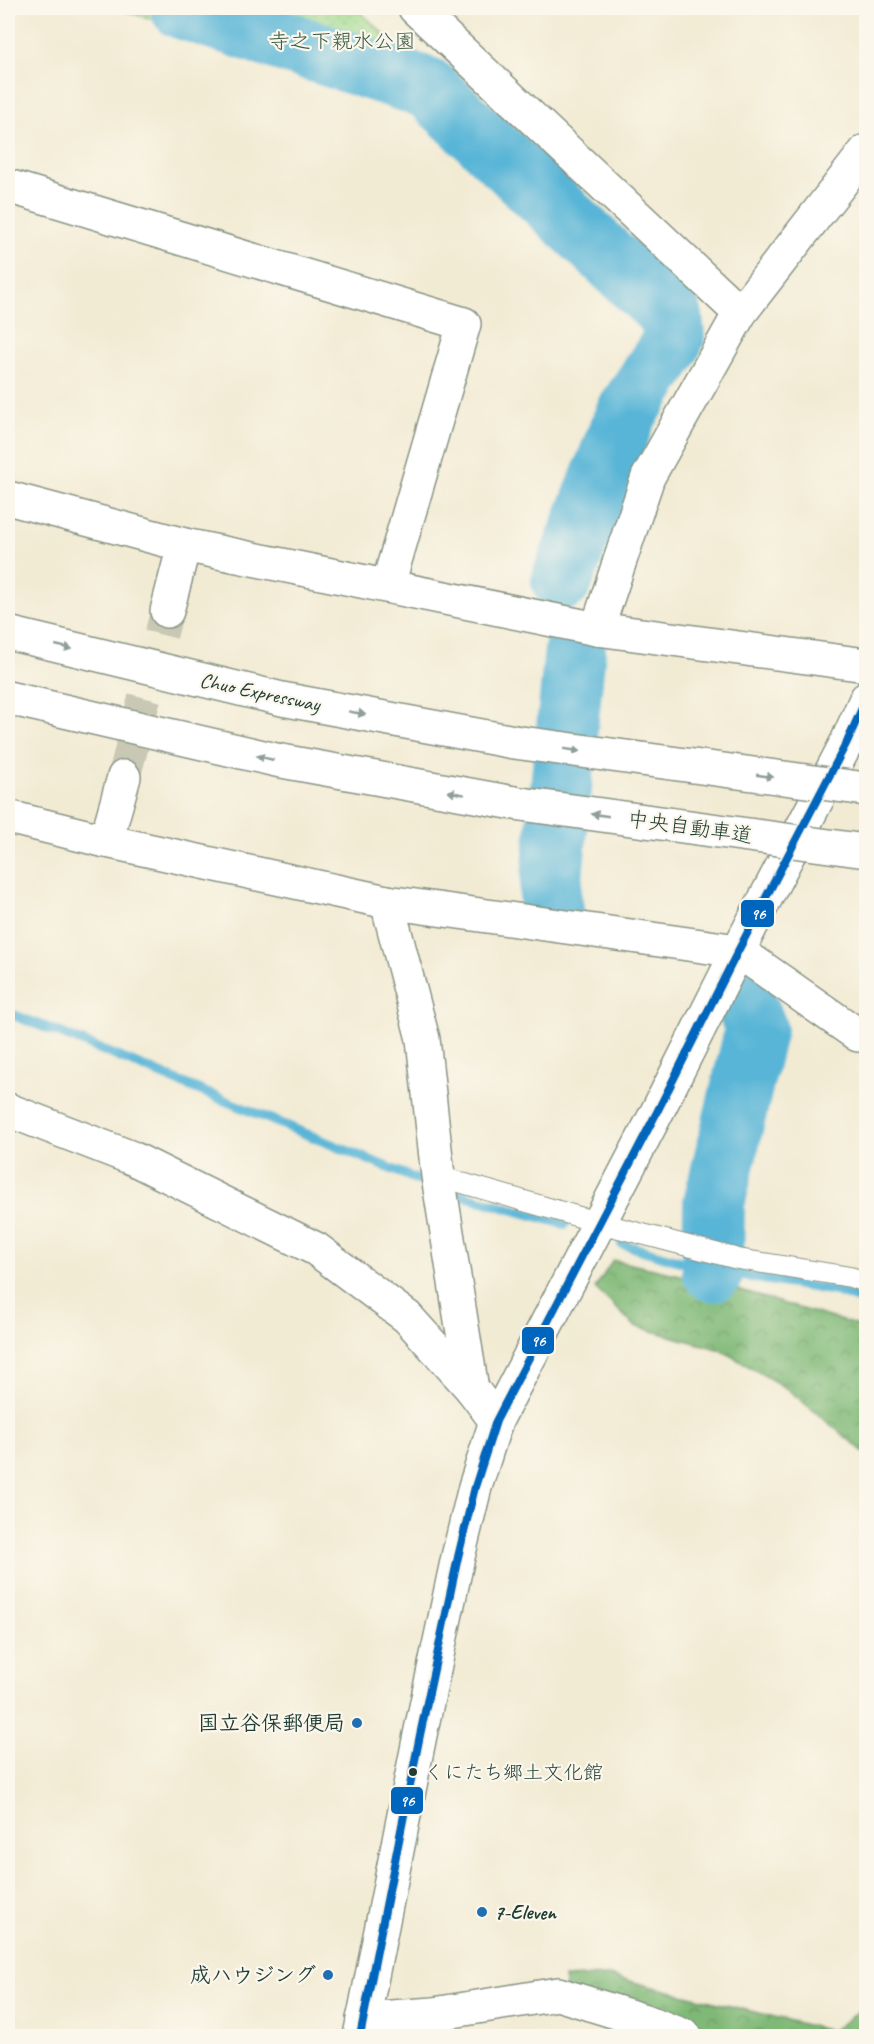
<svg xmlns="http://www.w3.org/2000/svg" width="874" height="2044" font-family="Caveat,'Klee One',sans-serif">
	<defs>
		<pattern id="forest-crowns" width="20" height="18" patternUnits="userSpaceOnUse" patternTransform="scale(1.5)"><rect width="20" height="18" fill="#80b977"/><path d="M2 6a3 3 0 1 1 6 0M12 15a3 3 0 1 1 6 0" fill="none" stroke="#689862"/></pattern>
		<pattern id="park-dots" width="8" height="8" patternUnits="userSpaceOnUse" patternTransform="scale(1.5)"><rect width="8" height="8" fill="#a1d98b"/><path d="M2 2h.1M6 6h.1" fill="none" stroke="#8abb79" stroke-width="1.8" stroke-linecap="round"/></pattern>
	</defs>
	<rect width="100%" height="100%" fill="#fbf7ec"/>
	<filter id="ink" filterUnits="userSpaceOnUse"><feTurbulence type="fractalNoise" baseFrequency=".0167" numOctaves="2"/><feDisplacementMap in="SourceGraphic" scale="12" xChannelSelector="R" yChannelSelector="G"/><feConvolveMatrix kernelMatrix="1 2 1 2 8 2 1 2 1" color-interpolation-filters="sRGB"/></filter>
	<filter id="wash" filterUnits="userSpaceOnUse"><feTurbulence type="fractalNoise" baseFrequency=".008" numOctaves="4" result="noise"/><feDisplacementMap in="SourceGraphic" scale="24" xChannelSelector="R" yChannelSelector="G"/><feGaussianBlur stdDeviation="1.35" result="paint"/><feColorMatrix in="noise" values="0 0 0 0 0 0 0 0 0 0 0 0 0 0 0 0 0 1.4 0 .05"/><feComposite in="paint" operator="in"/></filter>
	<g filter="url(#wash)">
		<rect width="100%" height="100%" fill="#f2ebd4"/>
		<g fill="url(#forest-crowns)" stroke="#507b56" stroke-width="1.5">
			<path d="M613,1260L711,1282L866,1328V1454L786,1388L721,1350L635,1326L595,1288Z"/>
			<path d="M609,1976L831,2031L866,2006V2036H626L572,2017L564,1978Z"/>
		</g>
		<path fill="url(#park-dots)" stroke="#608b60" stroke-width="1.5" d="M115,8H356L389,39L382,89Z"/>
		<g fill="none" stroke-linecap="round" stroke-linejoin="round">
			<g stroke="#59b5d7" stroke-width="10">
				<path d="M8,1013L63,1034L428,1184"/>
				<path d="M457,1194L565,1224"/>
				<path d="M622,1244L713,1271L836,1291L866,1302"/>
			</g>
			<g stroke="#59b5d7" stroke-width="62">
				<path d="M181,8L428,88L672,317L674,337L667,351L626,414L562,580"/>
				<path d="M553,909L550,896L575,650"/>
				<path d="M713,1271L714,1203L756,1028L745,1001"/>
			</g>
		</g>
	</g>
	<g filter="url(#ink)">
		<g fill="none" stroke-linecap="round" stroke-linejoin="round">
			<path stroke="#c8c8b4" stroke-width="33" stroke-dasharray="33 16" stroke-linecap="butt" d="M124,777L167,611"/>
			<defs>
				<path id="service" d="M438,1176L600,1223L738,1259L850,1277L866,1282"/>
				<g id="minor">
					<path d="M415,8L740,313"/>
					<path d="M8,186L464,324L388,585"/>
					<path d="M167,611L184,545"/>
					<path d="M597,629L648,477L740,313L866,151"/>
					<path d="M106,841L124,777"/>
					<path d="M387,902L423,1039L438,1176L472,1389"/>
					<path d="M738,951L858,1035"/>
					<path d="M363,2019L434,2014L558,1994L645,2021L685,2036"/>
				</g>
				<g id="tertiary">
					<path d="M8,498L184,545L597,629L866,665"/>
					<path d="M8,817L106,841L387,902L738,951"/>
					<path d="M8,1110L132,1158L316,1249L407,1317L472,1389L496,1421"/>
					<path d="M360,2036L420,1735L458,1557L475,1487L496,1421L657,1112L738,951L847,742L866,699"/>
				</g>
				<g id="motorway">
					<path d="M8,633L282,699L514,742"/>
					<path d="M8,698L276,760L514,803"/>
				</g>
			</defs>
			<use href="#service" stroke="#889484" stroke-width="22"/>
			<use href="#minor" stroke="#889484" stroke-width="36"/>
			<use href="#tertiary" stroke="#889484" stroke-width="36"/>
			<use href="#motorway" stroke="#889484" stroke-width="36"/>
			<use href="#service" stroke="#fff" stroke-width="20"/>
			<use href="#minor" stroke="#fff" stroke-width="33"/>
			<use href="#tertiary" stroke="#fff" stroke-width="33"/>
			<use href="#motorway" stroke="#fff" stroke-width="33"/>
			<defs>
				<g id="motorway-bridge">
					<path d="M514,742L866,789"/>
					<path d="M514,803L866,851"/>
				</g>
			</defs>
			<use href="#motorway-bridge" stroke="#889484" stroke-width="36" stroke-linecap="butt"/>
			<use href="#motorway-bridge" stroke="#fff" stroke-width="33"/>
			<defs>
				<path id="bus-1" d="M360,2036L420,1735L458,1557L475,1487L496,1421L657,1112L738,951L847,742L866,699"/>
			</defs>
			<use href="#bus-1" stroke="#fbf7ec" stroke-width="12"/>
			<use href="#bus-1" stroke="#0065bd" stroke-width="8"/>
		</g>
		<defs><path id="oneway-solid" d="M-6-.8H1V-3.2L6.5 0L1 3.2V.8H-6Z" transform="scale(1.5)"/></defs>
		<g fill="#8f9e9a">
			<use href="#oneway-solid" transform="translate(64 647) rotate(13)"/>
			<use href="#oneway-solid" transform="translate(357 713) rotate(10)"/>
			<use href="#oneway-solid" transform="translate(572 750) rotate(8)"/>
			<use href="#oneway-solid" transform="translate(265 758) rotate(-167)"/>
			<use href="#oneway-solid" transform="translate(765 776) rotate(8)"/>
			<use href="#oneway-solid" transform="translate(456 793) rotate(-170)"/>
			<use href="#oneway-solid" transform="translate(600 815) rotate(-172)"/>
		</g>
	</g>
	<g fill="#1f6fb2" stroke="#fbf7ec" stroke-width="2">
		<circle cx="357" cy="1723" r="6"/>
		<circle cx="482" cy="1912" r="6"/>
		<circle cx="328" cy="1975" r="6"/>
	</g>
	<circle fill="#1f3d34" stroke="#fbf7ec" stroke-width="2" cx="413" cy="1772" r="5"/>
	<g text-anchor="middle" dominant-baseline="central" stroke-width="4.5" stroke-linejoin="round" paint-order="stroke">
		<g font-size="20" fill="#1f3d34" stroke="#fbf7ec" text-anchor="start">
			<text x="424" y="1772">くにたち郷土文化館</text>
		</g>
		<g font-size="21" fill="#395c45" stroke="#fbf7ec">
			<text x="342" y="41">寺之下親水公園</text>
		</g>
		<g font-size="21" fill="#1f3d34" stroke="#fbf7ec">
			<text transform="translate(260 692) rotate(12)">Chuo Expressway</text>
			<text transform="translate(690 827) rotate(8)">中央自動車道</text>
		</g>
		<g font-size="21" font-weight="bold" fill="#1f3d34" stroke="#fbf7ec" text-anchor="end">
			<text x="345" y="1723">国立谷保郵便局</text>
			<text x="494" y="1912" text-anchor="start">7-Eleven</text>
			<text x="316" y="1975">成ハウジング</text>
		</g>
	</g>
	<g stroke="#fbf7ec" stroke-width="2">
		<rect x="740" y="899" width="35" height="29" rx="6" fill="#0065bd"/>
		<rect x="521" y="1326" width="34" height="29" rx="6" fill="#0065bd"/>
		<rect x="390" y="1786" width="34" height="29" rx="6" fill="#0065bd"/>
	</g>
	<g font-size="16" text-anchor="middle" font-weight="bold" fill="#fff">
		<text x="758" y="919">96</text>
		<text x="538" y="1346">96</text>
		<text x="407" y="1806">96</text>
	</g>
	<rect width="874" height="2044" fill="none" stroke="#fbf7ec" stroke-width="30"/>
</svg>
